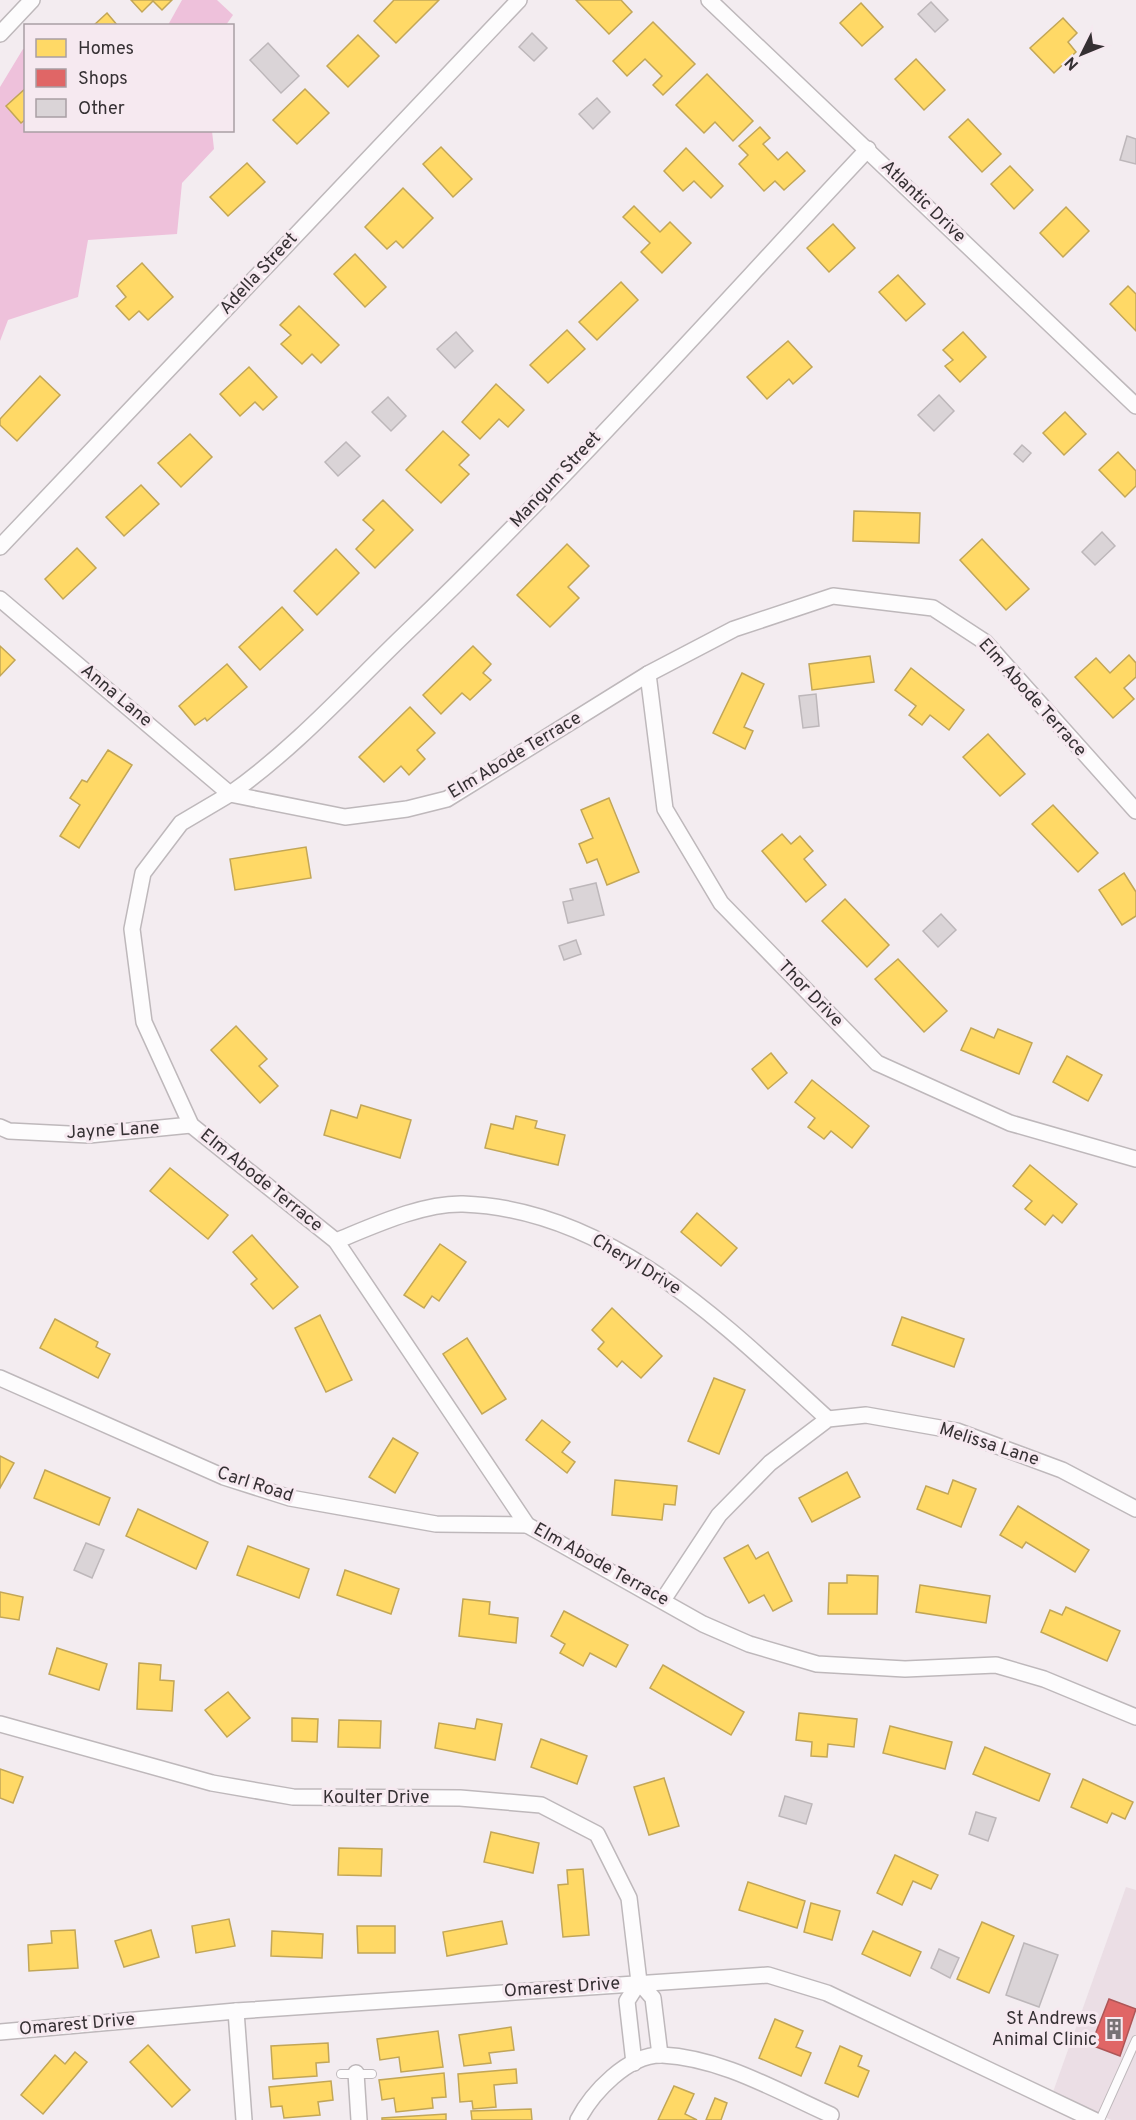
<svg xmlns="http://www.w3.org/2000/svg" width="1136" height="2120" font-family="Overpass,sans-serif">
	<rect width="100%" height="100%" fill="#f3ecf0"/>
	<path fill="#ebdee5" d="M1126,1887L1136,1890V2120H1111L1053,2092Z"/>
	<g fill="#eec1db">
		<path d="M182,0H217L233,15L226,25H168Z"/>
		<path d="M23,49H26V130L212,131L214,149L182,183L177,234L88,240L78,297L8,320L0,341V87Z"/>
	</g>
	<g fill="#ffd966" stroke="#c2a657" stroke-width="1.5">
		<path d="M131,0H172L162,10L153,1L142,12Z"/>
		<path d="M394,0H439L396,43L374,21Z"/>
		<path d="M576,0H621L632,12L609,34Z"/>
		<path d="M861,3L883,27L862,46L840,23Z"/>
		<path d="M107,13L118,26H93Z"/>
		<path d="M1063,18L1077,33L1068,42L1076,52L1054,73L1030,48Z"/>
		<path d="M653,22L695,64L663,95L653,85L662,76L645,59L627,76L613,61Z"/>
		<path d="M358,35L379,56L348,87L327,66Z"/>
		<path d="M916,59L945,90L924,110L895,79Z"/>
		<path d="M707,74L753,121L733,141L715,122L704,133L676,105Z"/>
		<path d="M26,88V119L21,123L6,106Z"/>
		<path d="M305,89L329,113L297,144L273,120Z"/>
		<path d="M968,119L1001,154L982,172L949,137Z"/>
		<path d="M760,127L770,138L763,144L778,160L787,152L805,171L784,190L775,181L764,191L739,164L748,155L739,146Z"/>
		<path d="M441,147L472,179L453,197L423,164Z"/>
		<path d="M686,148L723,186L711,198L694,181L683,191L664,171Z"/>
		<path d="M247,163L265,182L228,216L210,197Z"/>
		<path d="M1010,166L1033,190L1014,209L991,184Z"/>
		<path d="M403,188L433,218L403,248L396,241L387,249L365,227Z"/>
		<path d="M634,206L660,232L670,222L691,243L662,273L641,252L650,243L623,217Z"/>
		<path d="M1066,207L1089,231L1063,257L1040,233Z"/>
		<path d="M833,224L855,248L829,272L807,248Z"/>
		<path d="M355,254L386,287L365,307L334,274Z"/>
		<path d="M142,263L173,297L148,320L139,311L129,320L116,306L126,297L117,286Z"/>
		<path d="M898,275L925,304L906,321L879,292Z"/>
		<path d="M621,282L638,300L597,340L579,322Z"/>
		<path d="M1128,286L1136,294V331L1110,304Z"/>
		<path d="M299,306L339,345L321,363L312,354L302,364L281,344L291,335L280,325Z"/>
		<path d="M567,330L585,349L548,383L530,365Z"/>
		<path d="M963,332L986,357L960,382L945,366L953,360L943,350Z"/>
		<path d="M788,341L812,367L793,384L789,379L767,399L747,377Z"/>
		<path d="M249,367L277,397L263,410L255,402L240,416L220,394Z"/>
		<path d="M40,376L60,395L17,441L0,425V419Z"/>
		<path d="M496,384L524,410L508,427L499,419L480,439L462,422Z"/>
		<path d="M1065,412L1086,434L1064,455L1043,433Z"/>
		<path d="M443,431L469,455L459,465L469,474L441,503L406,470Z"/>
		<path d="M190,434L212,457L181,487L158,463Z"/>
		<path d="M1118,452L1136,471V486L1125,497L1099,470Z"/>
		<path d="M141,485L159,504L124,536L106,517Z"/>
		<path d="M383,500L413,530L375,568L356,549L374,530L363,520Z"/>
		<path d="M854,511L920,513L919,543L853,541Z"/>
		<path d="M982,539L1029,589L1006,610L960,560Z"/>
		<path d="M567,544L589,566L568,587L579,598L550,627L517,595Z"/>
		<path d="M77,548L96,568L63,599L45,579Z"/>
		<path d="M336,549L359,573L317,615L294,591Z"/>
		<path d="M282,607L303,630L260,670L239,647Z"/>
		<path d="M0,646L15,660L0,676Z"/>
		<path d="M473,646L491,664L483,673L491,680L470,700L462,693L441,714L423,695Z"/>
		<path d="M1129,655L1136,663V677L1124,688L1134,699L1113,718L1075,677L1096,658L1110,673Z"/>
		<path d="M870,656L874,682L812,690L809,664Z"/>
		<path d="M227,664L247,687L207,721L205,718L195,725L179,706Z"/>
		<path d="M911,668L964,710L949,730L930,715L922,725L909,715L916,706L895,690Z"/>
		<path d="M742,673L764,684L744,727L753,731L745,749L713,733Z"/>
		<path d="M410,707L435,733L417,750L425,759L409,775L401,766L384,782L359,757Z"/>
		<path d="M988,734L1025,774L1000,796L963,757Z"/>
		<path d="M108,750L132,765L79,848L60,836L80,805L70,798L82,780L87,782Z"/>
		<path d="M609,798L639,872L607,885L597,859L587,863L579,844L593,838L581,810Z"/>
		<path d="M1053,805L1098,853L1078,872L1032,824Z"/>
		<path d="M782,834L791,844L800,836L813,851L804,859L826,885L806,902L762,851Z"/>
		<path d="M306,847L311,878L235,890L230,859Z"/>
		<path d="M1124,873L1136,892V916L1122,925L1099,890Z"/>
		<path d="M845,899L889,945L867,967L822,921Z"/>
		<path d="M898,959L947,1011L924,1032L875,979Z"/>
		<path d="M236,1026L267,1059L259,1066L278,1086L260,1103L211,1050Z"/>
		<path d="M971,1028L994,1038L998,1029L1032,1043L1019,1074L961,1050Z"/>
		<path d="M771,1053L787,1073L768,1089L752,1069Z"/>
		<path d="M1067,1056L1102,1075L1088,1101L1053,1082Z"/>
		<path d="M812,1080L869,1126L852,1148L831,1131L824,1139L808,1127L815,1118L795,1102Z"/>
		<path d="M361,1105L411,1120L400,1158L324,1135L331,1110L357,1118Z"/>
		<path d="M516,1116L537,1121L535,1128L565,1135L558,1165L485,1148L491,1124L513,1129Z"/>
		<path d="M1030,1165L1077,1204L1062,1223L1053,1215L1045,1225L1025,1209L1032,1201L1013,1186Z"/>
		<path d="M170,1168L228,1215L208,1239L150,1191Z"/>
		<path d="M697,1213L737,1248L721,1266L681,1232Z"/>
		<path d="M252,1235L298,1287L273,1309L251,1284L257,1279L233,1252Z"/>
		<path d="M440,1244L466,1262L439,1301L432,1296L424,1308L404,1295Z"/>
		<path d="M612,1308L662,1356L641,1378L622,1361L617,1367L598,1349L604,1342L592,1330Z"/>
		<path d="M320,1315L352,1380L326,1392L295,1328Z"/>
		<path d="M902,1317L964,1339L954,1367L892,1345Z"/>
		<path d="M55,1319L98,1342L96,1347L110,1354L98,1378L40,1348Z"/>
		<path d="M467,1338L506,1399L482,1414L443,1354Z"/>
		<path d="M714,1378L745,1390L719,1454L688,1441Z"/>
		<path d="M542,1420L570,1442L562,1452L575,1462L567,1473L526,1440Z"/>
		<path d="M393,1438L418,1453L395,1493L369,1477Z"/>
		<path d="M0,1456L14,1463L0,1488Z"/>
		<path d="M45,1470L110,1498L99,1525L34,1498Z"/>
		<path d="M847,1472L860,1497L812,1522L799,1498Z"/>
		<path d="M615,1480L677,1486L675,1505L664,1504L662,1520L612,1515Z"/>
		<path d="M953,1480L976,1489L961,1527L917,1509L926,1486L948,1494Z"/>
		<path d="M1018,1506L1089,1550L1075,1572L1026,1542L1022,1548L1000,1535Z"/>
		<path d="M138,1509L208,1542L196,1569L126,1536Z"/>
		<path d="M748,1545L756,1559L768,1552L792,1601L773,1611L764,1595L749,1603L724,1558Z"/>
		<path d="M248,1546L309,1569L299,1598L237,1575Z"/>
		<path d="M345,1570L399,1589L391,1614L337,1595Z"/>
		<path d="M847,1575L878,1576L877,1614H828L829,1583H847Z"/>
		<path d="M920,1585L990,1596L986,1623L916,1612Z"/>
		<path d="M0,1592L23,1597L19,1620L0,1617Z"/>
		<path d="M463,1599L490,1602L489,1614L518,1618L516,1643L459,1636Z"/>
		<path d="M1066,1607L1120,1631L1107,1661L1041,1632L1050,1610L1062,1615Z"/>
		<path d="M564,1611L628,1645L616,1667L590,1653L583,1666L560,1653L565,1644L551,1636Z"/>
		<path d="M57,1648L107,1664L99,1690L49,1674Z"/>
		<path d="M139,1663L161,1665L160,1680L174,1681L172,1711L137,1709Z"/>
		<path d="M663,1665L744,1712L731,1735L650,1688Z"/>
		<path d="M228,1692L250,1718L227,1737L205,1710Z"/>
		<path d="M799,1713L857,1719L854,1747L828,1744L827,1757L811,1756L812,1742L796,1740Z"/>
		<path d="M292,1718L318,1719L317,1742L292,1741Z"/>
		<path d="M477,1719L502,1724L495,1760L435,1748L439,1723L475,1729Z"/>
		<path d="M339,1720L381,1721L380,1748L338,1747Z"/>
		<path d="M890,1726L952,1742L945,1769L883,1753Z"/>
		<path d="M541,1739L587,1756L577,1784L531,1767Z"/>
		<path d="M985,1747L1050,1774L1039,1801L973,1774Z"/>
		<path d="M0,1769L23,1777L13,1803L0,1798Z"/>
		<path d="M664,1778L679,1826L649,1835L634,1787Z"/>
		<path d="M1083,1779L1133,1802L1125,1819L1112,1813L1107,1823L1071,1807Z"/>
		<path d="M491,1832L539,1843L533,1873L484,1862Z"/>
		<path d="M339,1848L382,1849L381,1876L338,1875Z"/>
		<path d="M895,1855L938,1875L931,1889L913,1881L902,1905L877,1893Z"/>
		<path d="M583,1869L589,1935L563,1937L558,1885L568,1884L567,1870Z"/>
		<path d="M748,1882L805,1901L797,1928L739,1910Z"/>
		<path d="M811,1903L840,1911L832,1940L804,1932Z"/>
		<path d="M229,1919L235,1946L196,1953L192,1926Z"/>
		<path d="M502,1921L507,1944L447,1956L443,1932Z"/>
		<path d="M982,1922L1014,1936L989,1993L957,1979Z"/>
		<path d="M357,1926H395V1953H358Z"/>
		<path d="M75,1930L78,1968L29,1971L28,1945L52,1943L51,1931Z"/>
		<path d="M151,1930L159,1957L124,1967L115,1941Z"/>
		<path d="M272,1931L323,1934L322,1958L271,1956Z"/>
		<path d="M873,1931L921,1952L910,1976L862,1954Z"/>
		<path d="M775,2019L803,2031L796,2047L811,2053L801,2076L759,2058Z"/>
		<path d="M511,2027L514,2050L489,2053L491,2063L464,2066L459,2035Z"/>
		<path d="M438,2031L443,2067L401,2072L399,2057L380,2060L377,2039Z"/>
		<path d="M328,2043L329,2062L316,2063L317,2076L273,2079L271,2046Z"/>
		<path d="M148,2045L190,2090L172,2107L130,2062Z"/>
		<path d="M840,2046L862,2056L858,2066L869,2071L858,2097L825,2083Z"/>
		<path d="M75,2052L87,2062L43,2114L21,2095L55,2055L65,2064Z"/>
		<path d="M516,2069L517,2083L494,2085L496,2107L473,2109L472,2101L460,2102L458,2074Z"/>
		<path d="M444,2073L446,2097L432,2098L433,2108L396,2112L394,2098L382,2100L379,2080Z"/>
		<path d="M331,2081L333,2100L318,2102L320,2115L284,2118L282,2106L271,2107L269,2087Z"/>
		<path d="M674,2086L694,2094L685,2114L697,2120H658Z"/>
		<path d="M715,2098L727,2103L721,2120H706Z"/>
		<path d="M531,2109L532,2120H472L471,2111Z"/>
		<path d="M446,2114V2120H382V2118Z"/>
	</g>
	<path fill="#e06666" stroke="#ad5657" stroke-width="1.5" d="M1109,1999L1136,2009L1120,2056L1091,2045Z"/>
	<g fill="#dad4d7" stroke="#bdb7ba" stroke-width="1.5">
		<path d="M931,2L948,20L935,32L918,14Z"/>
		<path d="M532,33L547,48L534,61L519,47Z"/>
		<path d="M268,43L299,76L281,93L250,60Z"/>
		<path d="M597,98L610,112L593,129L579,114Z"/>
		<path d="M1127,136L1136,139V164L1120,160Z"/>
		<path d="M456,332L473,351L455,368L437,349Z"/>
		<path d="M939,395L954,411L934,431L918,415Z"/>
		<path d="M388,397L406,416L391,431L372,412Z"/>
		<path d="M346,442L360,456L338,476L325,462Z"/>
		<path d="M1022,445L1031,453L1023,462L1014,454Z"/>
		<path d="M1102,532L1115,546L1095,565L1082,552Z"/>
		<path d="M816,694L819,726L803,728L799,696Z"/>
		<path d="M596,883L604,915L568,923L563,902L573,900L570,889Z"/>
		<path d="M941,914L956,930L938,947L923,931Z"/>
		<path d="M576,940L581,954L564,960L559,946Z"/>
		<path d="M86,1543L104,1550L92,1578L74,1570Z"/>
		<path d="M785,1796L812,1804L806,1824L779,1816Z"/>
		<path d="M976,1812L996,1818L988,1841L969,1834Z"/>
		<path d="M1024,1943L1058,1955L1039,2007L1006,1995Z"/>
		<path d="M939,1949L959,1958L950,1978L931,1968Z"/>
	</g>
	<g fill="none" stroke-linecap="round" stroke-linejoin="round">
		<defs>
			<g id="lane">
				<path d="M341,2074H372"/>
				<path d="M1100,2120L1136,2040"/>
			</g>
			<g id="street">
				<path d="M709,0L1136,406"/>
				<path d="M0,34L32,0"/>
				<path d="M0,547L519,0"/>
				<path d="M0,599L230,794C294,749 348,689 405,634C566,480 715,312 868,149"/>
				<path d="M648,674L665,809L721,903L877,1063L1010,1123L1136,1159"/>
				<path d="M1136,811L985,642L933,608L833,596L734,629L648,674L447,799L407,809L345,817L230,794L181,823L143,873L132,929L144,1022L191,1125L336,1241L527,1525L703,1624L749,1644L817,1664L905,1669L996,1665L1044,1679L1136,1717"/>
				<path d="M0,1127L9,1131L89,1135L191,1125"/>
				<path d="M336,1241C373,1226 422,1203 463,1204C611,1209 726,1326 828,1419"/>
				<path d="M0,1378L224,1477L290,1498L436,1524L527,1525"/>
				<path d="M663,1600L719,1515L770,1463L828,1419L866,1415L957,1431L1062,1470L1136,1509"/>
				<path d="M0,1724L212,1783L293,1797L460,1798L541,1805L597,1834L629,1898L639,1982"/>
				<path d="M639,1982L653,1998L660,2055"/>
				<path d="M236,2011L244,2120"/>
				<path d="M0,2032L236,2011L768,1975L827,1993L1094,2120"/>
				<path d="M634,2063L627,2001L639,1982"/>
				<path d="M356,2073L359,2120"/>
				<path d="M578,2120C592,2093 628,2054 662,2055C722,2058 777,2091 831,2115"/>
			</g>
		</defs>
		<use href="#lane" stroke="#beb8bb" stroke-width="10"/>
		<use href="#street" stroke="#beb8bb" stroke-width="18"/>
		<use href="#lane" stroke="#fdfcfd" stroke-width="8"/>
		<use href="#street" stroke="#fdfcfd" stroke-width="15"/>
	</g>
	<defs>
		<symbol id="building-bare" viewBox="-9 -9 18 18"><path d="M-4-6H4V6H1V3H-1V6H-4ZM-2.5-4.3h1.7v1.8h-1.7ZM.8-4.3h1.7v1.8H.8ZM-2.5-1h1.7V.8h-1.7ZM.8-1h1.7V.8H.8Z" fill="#787275" stroke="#f6e9f0" stroke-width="2.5" paint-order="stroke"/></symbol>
	</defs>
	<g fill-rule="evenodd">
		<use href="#building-bare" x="1099" y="2014" width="30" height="30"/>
	</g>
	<g text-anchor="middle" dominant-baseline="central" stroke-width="6" stroke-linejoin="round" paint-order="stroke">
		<g font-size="18" fill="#353033" stroke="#f6e9f0">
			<text transform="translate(923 202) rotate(44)">Atlantic Drive</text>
			<text transform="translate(259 274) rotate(-47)">Adella Street</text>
			<text transform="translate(556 480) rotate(-47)">Mangum Street</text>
			<text transform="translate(116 696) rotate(40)">Anna Lane</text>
			<text transform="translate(1032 698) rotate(48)">Elm Abode Terrace</text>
			<text transform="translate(515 756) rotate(-31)">Elm Abode Terrace</text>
			<text transform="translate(810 994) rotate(46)">Thor Drive</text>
			<text transform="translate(113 1131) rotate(-3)">Jayne Lane</text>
			<text transform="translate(261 1181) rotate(39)">Elm Abode Terrace</text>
			<text transform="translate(636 1265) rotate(31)">Cheryl Drive</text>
			<text transform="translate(989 1445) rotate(18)">Melissa Lane</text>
			<text transform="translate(255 1485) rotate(18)">Carl Road</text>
			<text transform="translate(601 1565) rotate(29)">Elm Abode Terrace</text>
			<text x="376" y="1798">Koulter Drive</text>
			<text transform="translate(562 1988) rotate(-4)">Omarest Drive</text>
			<text transform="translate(77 2025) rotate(-5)">Omarest Drive</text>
		</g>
		<g font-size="18" fill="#353033" stroke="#f6e9f0" text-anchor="end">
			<text x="1097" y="2019">St Andrews<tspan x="1097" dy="21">Animal Clinic</tspan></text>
		</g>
	</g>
	<rect x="24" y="24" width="210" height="108" fill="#f6e9f0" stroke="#a99fa4" stroke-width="1.5"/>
	<rect x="36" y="39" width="30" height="18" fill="#ffd966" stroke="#a99fa4" stroke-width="1.5"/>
	<text x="78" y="54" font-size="18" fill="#353033">Homes</text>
	<rect x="36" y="69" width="30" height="18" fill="#e06666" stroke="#a99fa4" stroke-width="1.5"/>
	<text x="78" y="84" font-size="18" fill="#353033">Shops</text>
	<rect x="36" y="99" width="30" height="18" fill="#dad4d7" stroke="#a99fa4" stroke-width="1.5"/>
	<text x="78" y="114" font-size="18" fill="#353033">Other</text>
	<g transform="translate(1082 54) rotate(227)" stroke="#f6e9f0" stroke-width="4.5" paint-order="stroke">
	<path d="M0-4.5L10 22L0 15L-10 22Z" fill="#353033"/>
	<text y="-9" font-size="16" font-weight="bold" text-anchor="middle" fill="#353033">N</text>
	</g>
</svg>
